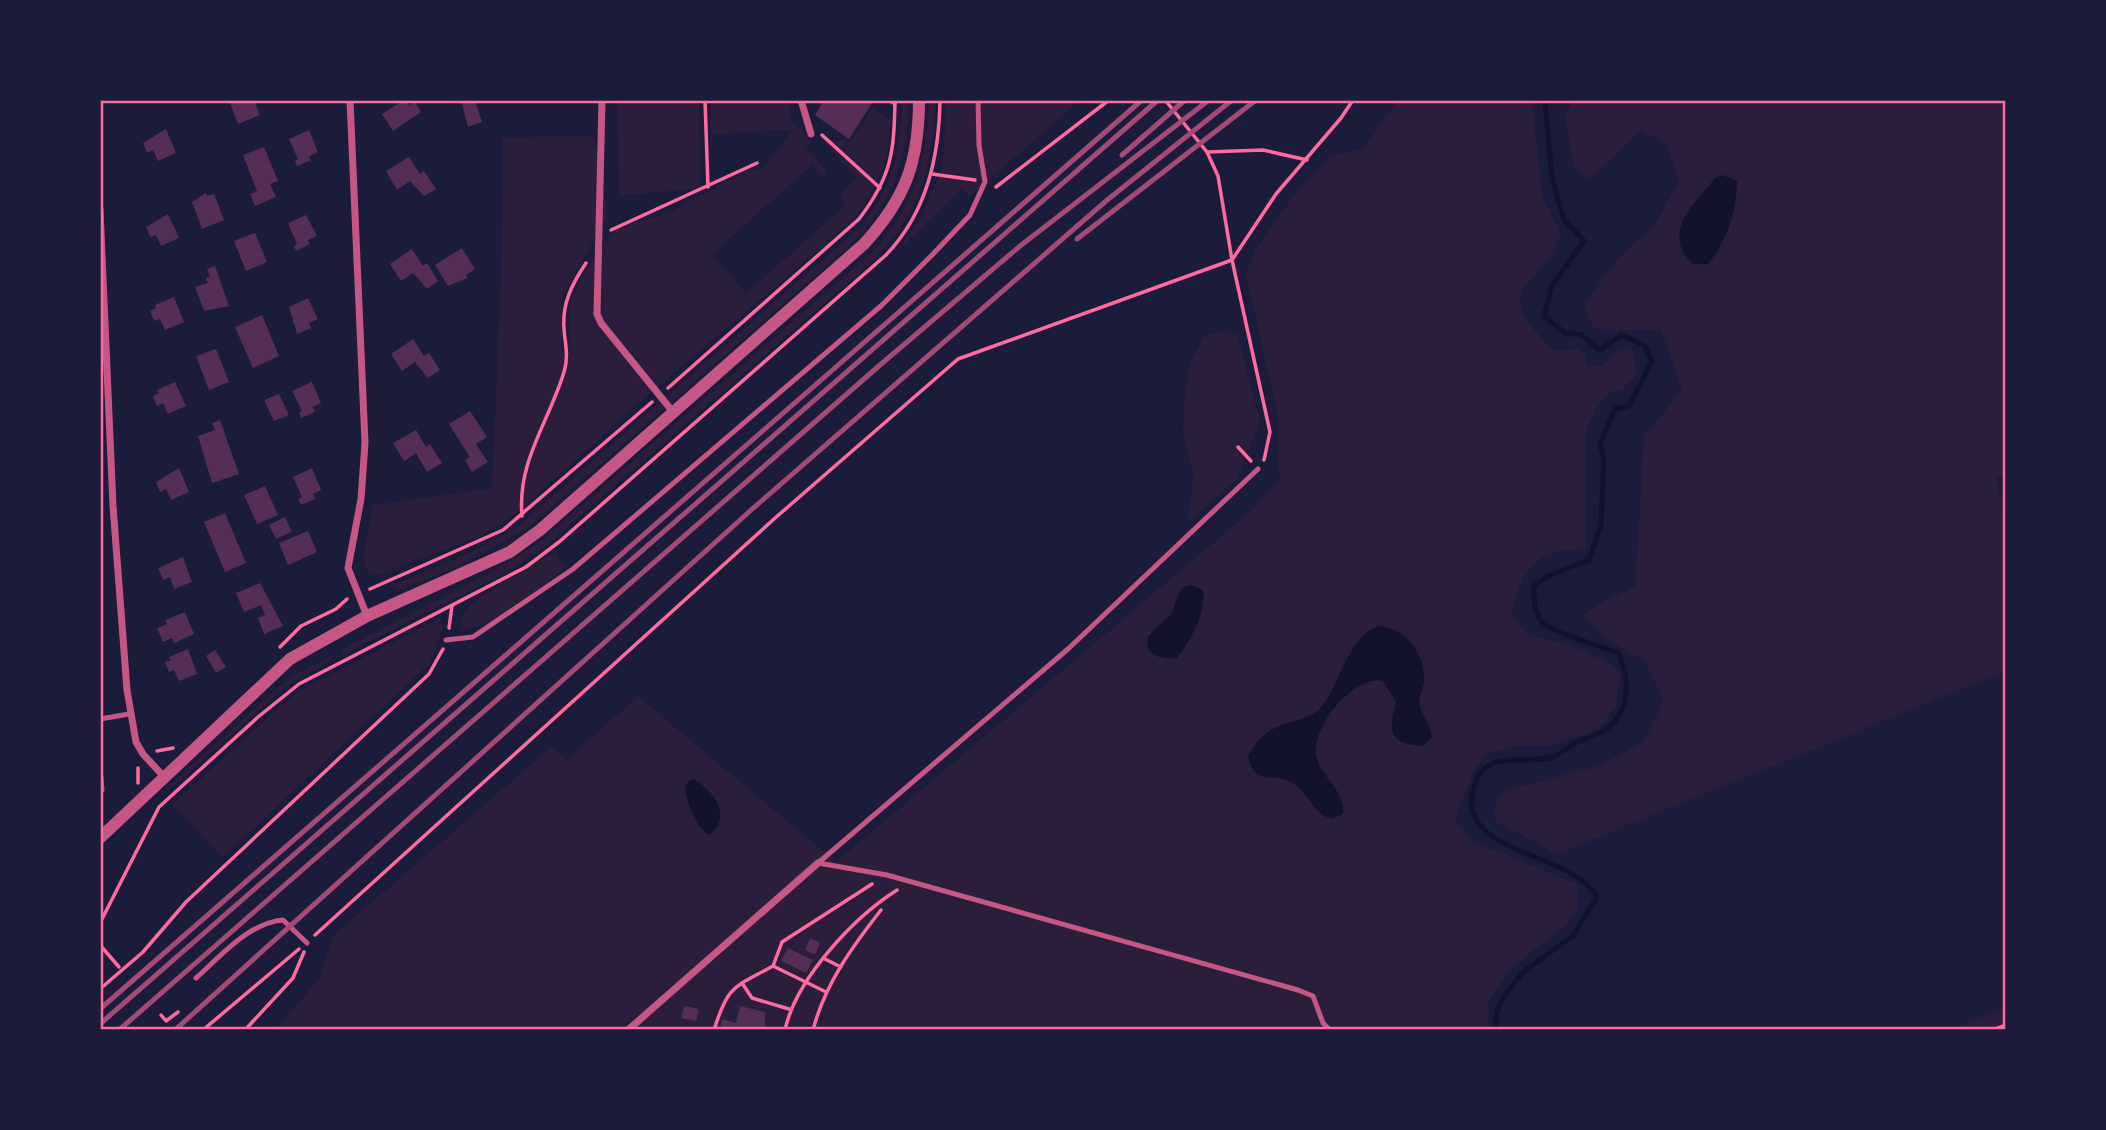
<svg xmlns="http://www.w3.org/2000/svg" width="2106" height="1130" font-family="Lato,sans-serif">
	<rect width="100%" height="100%" fill="#1b1b3a"/>
	<g fill="#2a1e3b">
		<path d="M618,100H699L700,188L619,196Z"/>
		<path d="M711,100H788L792,121L812,143L805,146L828,173L823,177L812,165L712,254L746,293L846,205L839,196L857,178L819,137L850,142L873,108L891,120L886,161L872,194L854,218L798,268L645,397L516,514L479,537L375,576L368,573L363,558L373,505L492,488L501,275L503,137L594,136L608,214L562,299L561,351L571,350L569,302L581,277L616,228L668,213L748,170L764,168L793,130L711,134Z"/>
		<path d="M902,100H909C908,158 893,204 851,245L530,526L458,567L397,591L394,585L472,552L517,527L859,228C892,191 901,148 902,100Z"/>
		<path d="M929,100H936C933,169 920,215 869,265L546,546L508,572L343,655L341,650L503,566L543,539L869,255C913,211 927,160 929,100Z"/>
		<path d="M946,100H1080L969,197L962,188L904,246L902,243L922,216L943,167Z"/>
		<path d="M1398,100H1532L1542,196L1561,235C1538,295 1485,282 1554,351L1578,349L1585,355L1587,365L1601,366L1619,351L1632,348L1637,374L1623,389L1609,394L1599,404L1586,430V549C1537,549 1522,568 1512,613L1526,633L1579,649L1608,662L1620,674L1616,705L1599,729L1550,746H1511L1485,755L1472,775L1455,818L1470,841L1577,884L1578,909L1566,925L1508,971L1488,1003V1030H275L319,979L333,936L551,747L567,760L638,696L836,862L1252,510L1281,477L1278,471L1279,421L1246,274L1255,250L1295,194L1330,156L1363,149Z"/>
		<path d="M1573,100H2006V474L1996,478L2006,521V671L1557,854L1495,821V803L1506,790L1598,766L1643,743L1664,701L1644,660L1614,644L1583,616L1600,603L1635,587L1644,436L1682,390L1661,330L1594,329L1584,306L1617,259L1655,225L1679,181L1666,143L1640,131L1590,179L1574,167L1565,116Z"/>
		<path d="M1222,331L1238,335L1260,422L1236,480L1188,522L1193,477L1183,430L1184,400L1190,363L1205,335Z"/>
		<path d="M555,552L565,568C547,583 483,638 462,627L461,617L478,599Z"/>
		<path d="M440,618L443,628L430,663L223,857L172,805L294,694Z"/>
		<path d="M330,656L333,660L288,685L168,791L166,788L289,678Z"/>
		<path d="M2006,1007V1030H1952Z"/>
	</g>
	<g fill="#12122b">
		<path d="M1722,175L1737,181C1737,211 1727,241 1708,264H1693C1660,233 1694,204 1715,178Z"/>
		<path d="M1191,585L1203,590C1206,614 1191,640 1177,658C1164,660 1156,658 1147,648L1148,636L1171,614L1179,593L1185,586Z"/>
		<path d="M1379,626C1404,627 1426,654 1424,680C1424,689 1417,698 1420,707C1424,719 1431,725 1432,738L1423,746C1389,744 1388,732 1396,702L1383,681C1354,674 1312,727 1316,755C1320,778 1345,788 1343,814L1331,819C1312,812 1306,789 1291,782C1273,773 1254,786 1248,756C1273,711 1301,731 1323,705C1339,684 1351,632 1379,626Z"/>
		<path d="M693,779C714,790 733,817 709,835C696,828 685,800 685,785Z"/>
	</g>
	<g fill="none" stroke-linecap="round" stroke-linejoin="round">
		<path stroke="#12122b" stroke-width="5" d="M1495,1030L1497,1011L1504,996L1523,972L1573,936L1597,897C1571,849 1446,855 1476,781C1489,749 1527,765 1553,757C1561,754 1568,747 1576,743C1585,738 1596,736 1605,730C1631,712 1630,677 1618,653C1602,646 1553,633 1543,623C1535,615 1533,597 1534,586L1546,577L1589,560L1601,525L1604,460L1600,444L1615,409L1629,406L1652,361L1644,345L1621,335L1600,350L1581,335L1565,333L1544,316L1552,286L1584,241L1564,220L1552,179L1545,100"/>
	</g>
	<g fill="#542f53">
		<path d="M229,100H254L260,115L238,124Z"/>
		<path d="M404,100L409,105L415,102L421,112L393,131L382,114Z"/>
		<path d="M461,100H475L482,122L468,127Z"/>
		<path d="M824,100H874L849,139L815,115Z"/>
		<path d="M166,129L176,153L158,161L153,150L147,153L143,143Z"/>
		<path d="M309,130L318,152L309,156L311,160L297,166L295,161L298,159L289,139Z"/>
		<path d="M264,147L278,181L270,184L276,197L255,206L250,194L257,191L243,155Z"/>
		<path d="M409,157L420,174L424,171L436,189L424,196L410,181L397,190L386,171Z"/>
		<path d="M206,193L207,196L214,194L224,220L202,229L192,202Z"/>
		<path d="M168,214L179,238L161,246L156,235L150,237L146,227Z"/>
		<path d="M306,215L317,236L308,240L310,244L296,251L294,246L297,244L288,223Z"/>
		<path d="M255,233L267,262L246,271L234,241Z"/>
		<path d="M462,248L475,269L466,275L467,278L448,286L435,265Z"/>
		<path d="M412,249L423,266L427,263L438,281L427,289L413,273L401,281L390,264Z"/>
		<path d="M215,266L229,306L204,311L195,287L208,283L206,278L210,277L207,269Z"/>
		<path d="M174,297L184,322L165,330L160,319L154,321L150,311L156,308L155,305Z"/>
		<path d="M308,298L318,319L309,323L311,328L297,334L289,307Z"/>
		<path d="M262,315L279,356L253,368L235,327Z"/>
		<path d="M413,339L424,356L429,353L440,370L428,378L415,362L402,371L391,354Z"/>
		<path d="M216,349L229,382L209,390L196,356Z"/>
		<path d="M175,382L186,406L168,414L163,403L157,406L153,396L159,393L157,390Z"/>
		<path d="M312,382L321,403L313,407L315,412L301,418L299,413L302,411L292,391Z"/>
		<path d="M279,394L289,415L274,421L264,400Z"/>
		<path d="M470,411L487,437L476,444L488,462L472,472L465,460L470,457L449,424Z"/>
		<path d="M220,420L239,474L212,483L198,436L215,430L212,423Z"/>
		<path d="M416,430L426,447L430,444L442,463L427,472L416,453L404,461L393,443Z"/>
		<path d="M179,468L189,492L171,500L166,489L160,492L156,482Z"/>
		<path d="M312,468L321,490L313,494L315,499L301,505L298,499L302,497L293,477Z"/>
		<path d="M265,486L278,515L257,524L244,495Z"/>
		<path d="M225,513L246,563L225,572L204,522Z"/>
		<path d="M285,517L292,532L276,539L269,525Z"/>
		<path d="M308,531L317,552L288,565L279,543Z"/>
		<path d="M183,557L192,582L174,589L170,577L163,580L158,568Z"/>
		<path d="M260,583L283,626L264,634L258,618L265,615L261,605L244,612L236,593Z"/>
		<path d="M185,612L194,634L174,643L172,638L163,642L157,628L167,624L165,620Z"/>
		<path d="M188,649L197,674L179,681L174,670L169,672L165,662L171,660L169,657Z"/>
		<path d="M215,650L226,667L216,673L206,656Z"/>
		<path d="M810,938L820,943L815,955L805,950Z"/>
		<path d="M788,948L813,960L806,973L781,961Z"/>
		<path d="M684,1006L699,1009L696,1021L681,1018Z"/>
		<path d="M740,1006L765,1012V1030H720L722,1019L736,1023Z"/>
	</g>
	<g fill="none" stroke-linecap="round" stroke-linejoin="round">
		<g stroke="#ff6b9d" stroke-width="3.5">
			<path d="M705,100L708,187"/>
			<path d="M889,100L895,104"/>
			<path d="M1165,100L1207,152L1218,176L1232,260L1270,432L1264,460"/>
			<path d="M822,135L880,188"/>
			<path d="M1207,152L1263,150L1307,160"/>
			<path d="M932,174L975,180"/>
			<path d="M996,187L1109,100"/>
			<path d="M611,230L757,163"/>
			<path d="M668,388L859,219C892,176 894,152 895,100"/>
			<path d="M1238,447L1251,461"/>
			<path d="M522,516C517,461 549,422 564,372C569,356 565,344 564,329C562,303 572,284 586,263"/>
			<path d="M370,589L503,530L652,402"/>
			<path d="M449,628L452,606"/>
			<path d="M280,647L301,626L336,609L347,599"/>
			<path d="M157,751L173,748"/>
			<path d="M138,783V768"/>
			<path d="M100,923L159,807L258,717L299,684L526,567L559,542L886,255C927,212 939,157 940,100"/>
			<path d="M315,935L774,519L958,359L1232,260L1276,194L1341,118L1353,100"/>
			<path d="M100,945L119,967"/>
			<path d="M825,959L841,967"/>
			<path d="M773,966L826,992"/>
			<path d="M742,983L752,998L789,1009"/>
			<path d="M100,989L143,952L186,902L429,674L443,649"/>
			<path d="M161,1015L166,1021L178,1012"/>
			<path d="M154,1030L155,1029"/>
			<path d="M203,1030L299,949"/>
			<path d="M245,1030L293,978L304,952"/>
			<path d="M714,1030C728,985 733,988 773,966L782,942L872,884"/>
			<path d="M785,1030C796,979 853,918 897,890"/>
			<path d="M813,1030C825,984 852,947 881,910"/>
			<path d="M1993,1030L2006,1025"/>
		</g>
		<g stroke="#c65784" stroke-width="5">
			<path d="M446,640L473,637L573,569L882,305L933,254L970,215L985,182L979,145L978,100"/>
			<path d="M100,719L129,714"/>
			<path d="M100,768L102,790"/>
			<path d="M818,863L1068,649L1258,469"/>
			<path d="M818,863L887,875L1298,990L1313,996L1323,1023L1330,1030"/>
			<path d="M196,978C220,957 248,923 283,920L307,943"/>
		</g>
		<g stroke="#c65784" stroke-width="7">
			<path d="M350,100L365,443L361,499L348,568L367,616"/>
			<path d="M602,100L597,314L601,323L673,412"/>
			<path d="M801,100L811,134"/>
			<path d="M100,209L113,506L127,690L136,742L143,754L165,778"/>
			<path d="M628,1030L818,863"/>
		</g>
		<path stroke="#c65784" stroke-width="12" d="M100,838L290,659L367,616L510,552L540,530L864,244C906,198 919,161 919,100"/>
		<g stroke="#a44b75" stroke-width="5">
			<path d="M1122,155L1185,100"/>
			<path d="M1077,239L1256,100"/>
			<path d="M100,1009L1142,100"/>
			<path d="M100,1024L1158,100"/>
			<path d="M119,1030L880,365L1020,246L1209,100"/>
			<path d="M175,1030L750,511L1106,201L1232,100"/>
		</g>
	</g>
	<rect width="2106" height="1130" fill="none" stroke="#1b1b3a" stroke-width="203"/>
	<rect x="102" y="102" width="1902" height="926" fill="none" stroke="#ff6b9d" stroke-width="2.5"/>
</svg>
